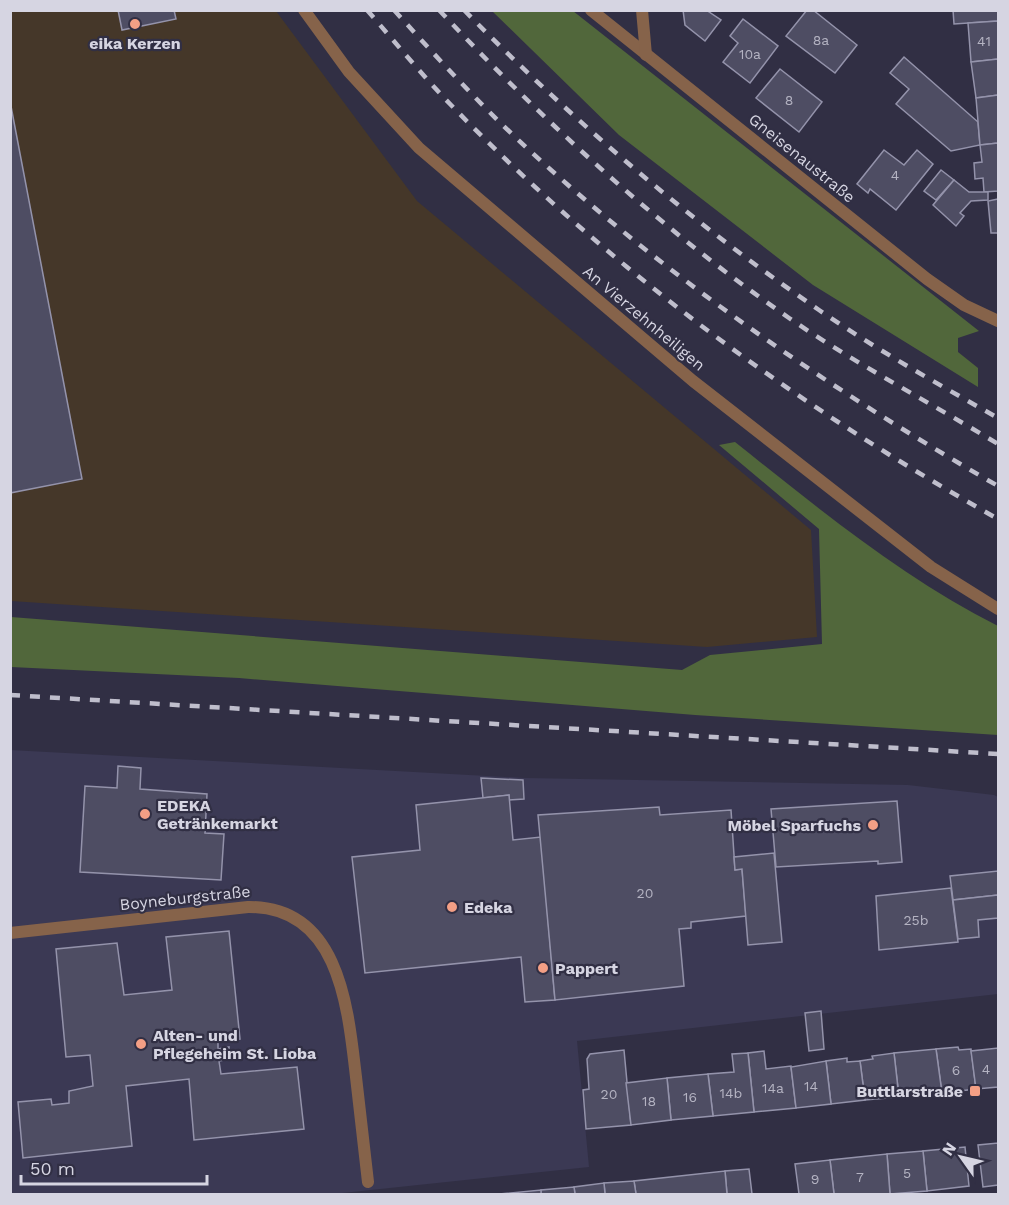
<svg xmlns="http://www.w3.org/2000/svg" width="1009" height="1205" font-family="'Work Sans',sans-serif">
	<rect width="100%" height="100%" fill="#312f44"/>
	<path fill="#3b3954" d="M10,750L525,778L908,785L994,795L998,797V994L577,1041L589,1167L333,1194H11Z"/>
	<path fill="#453729" d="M10,11H276L417,201L811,530L817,637L707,647L11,601Z"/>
	<g fill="#51673b">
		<path d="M492,11H573L979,331L958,338V352L978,368V387L813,285L619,135Z"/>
		<path d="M735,442C819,509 903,578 998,626V735L695,715L239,678L11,667V617L682,670L710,655L822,644L819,529L719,445Z"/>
	</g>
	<g fill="#4e4d63" stroke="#9493ab" stroke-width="1.5">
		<path d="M118,10H174L176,19L122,30Z"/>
		<path d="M683,10H706L721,20L705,41L685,25Z"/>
		<path d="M807,10H813L857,45L835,73L786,36Z"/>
		<path d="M953,10H998V21L954,24Z"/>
		<path d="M743,19L778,46L750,83L723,62L738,43L730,36Z"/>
		<path d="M998,21V59L971,62L968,23Z"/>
		<path d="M904,57L978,122L980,145L951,151L896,104L909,89L890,73Z"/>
		<path d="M998,59V95L976,98L971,62Z"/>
		<path d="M780,69L822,102L799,132L756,98Z"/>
		<path d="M998,95V143L980,145L976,98Z"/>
		<path d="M10,101L82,479L10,493Z"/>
		<path d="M998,143V191L984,192L983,178L975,179L974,163L982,162L980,145Z"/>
		<path d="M884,150L904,165L917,150L933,164L896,210L870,189L868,193L857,184Z"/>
		<path d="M941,170L954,180L936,200L924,191Z"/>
		<path d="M954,180L969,192H988V200L971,201L960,213L964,216L956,226L933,205Z"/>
		<path d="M998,199V233H991L988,201Z"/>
		<path d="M118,766L141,768L140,789L207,794L205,833L224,834L221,880L80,872L85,786L117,788Z"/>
		<path d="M481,778L523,780L524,799L509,800V795L483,798Z"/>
		<path d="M509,795L513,840L541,837L555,1000L525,1002L521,957L365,973L352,857L420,850L416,805Z"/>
		<path d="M897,801L902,862L878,864V861L776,867L771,809Z"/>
		<path d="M659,807L660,815L731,810L735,870L742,869L746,916L691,922V928L679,929L684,986L555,1000L538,815Z"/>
		<path d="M774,853L782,942L748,945L742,869L735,870L734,857Z"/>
		<path d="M998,871V895L953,900L950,876Z"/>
		<path d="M951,888L958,942L879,950L876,896Z"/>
		<path d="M998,895V918L978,920L979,937L958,939L953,900Z"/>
		<path d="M229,931L240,1039L218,1041V1049L229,1047L230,1059L219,1061L221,1074L297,1067L304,1129L194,1140L189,1079L126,1086L132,1146L23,1158L18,1102L51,1099L52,1105L69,1103V1091L93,1086L90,1055L66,1057L56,949L117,943L124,995L172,990L166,937Z"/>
		<path d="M821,1011L824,1049L809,1051L805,1013Z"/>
		<path d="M958,1047L959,1050L971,1049L976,1089L942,1093L936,1049Z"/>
		<path d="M998,1048V1087L976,1089L971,1051Z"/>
		<path d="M936,1049L942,1093L899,1097L894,1053Z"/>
		<path d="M624,1050L631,1125L586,1129L583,1090L589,1089L587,1059L590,1054Z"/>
		<path d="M764,1051L766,1069L791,1066L796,1108L754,1112L748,1053Z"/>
		<path d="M748,1053L754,1112L713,1116L708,1074L734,1072L732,1054Z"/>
		<path d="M894,1053L899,1097L865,1100L860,1061L873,1059L872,1056Z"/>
		<path d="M847,1058V1062L860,1061L865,1100L831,1104L826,1061Z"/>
		<path d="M826,1061L831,1104L796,1108L791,1067Z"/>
		<path d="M708,1074L713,1116L671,1120L667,1078Z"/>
		<path d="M667,1078L671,1120L631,1125L626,1083Z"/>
		<path d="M998,1143V1185L983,1187L978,1145Z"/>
		<path d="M965,1147L969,1186L927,1191L923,1151Z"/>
		<path d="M923,1151L927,1191L890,1194L887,1154Z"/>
		<path d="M887,1154L890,1194H834L830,1160Z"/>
		<path d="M830,1160L834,1194H799L795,1164Z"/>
		<path d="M749,1169L752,1194H727L725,1171Z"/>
		<path d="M725,1171L727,1194H636L634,1181Z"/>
		<path d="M634,1181L636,1194H605L604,1183Z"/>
		<path d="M604,1183L605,1194H575L574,1187Z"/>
		<path d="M574,1187L575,1194H541V1190Z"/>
		<path d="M541,1190V1194H499Z"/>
	</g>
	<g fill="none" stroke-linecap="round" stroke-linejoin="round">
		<g stroke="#86634a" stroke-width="12">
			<path d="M304,10L349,72L419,148L693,381L931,567L998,609"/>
			<path d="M591,10L927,279L964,305L998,321"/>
			<path d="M642,10L646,55"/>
			<path d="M10,933L248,907C340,906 348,1009 356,1077C360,1112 364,1147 368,1182"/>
		</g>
		<g stroke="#bfbecc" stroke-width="4.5" stroke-dasharray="10 10" stroke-linecap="butt">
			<path d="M367,10C395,42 422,75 451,105C612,271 797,406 998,519"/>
			<path d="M394,10C433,53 472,96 513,135C658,272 826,387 998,486"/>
			<path d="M439,10C546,124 661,229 789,318C856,364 929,402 998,444"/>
			<path d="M464,10C573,121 691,222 819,310C877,350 938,384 998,418"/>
			<path d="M10,695L998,754"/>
		</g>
	</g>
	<g fill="#f39f85" stroke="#312f44" stroke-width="2">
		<circle cx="135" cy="24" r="6"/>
		<circle cx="145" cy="814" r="6"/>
		<circle cx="873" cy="825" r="6"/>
		<circle cx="452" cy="907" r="6"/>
		<circle cx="543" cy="968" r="6"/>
		<circle cx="141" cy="1044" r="6"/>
		<rect x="969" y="1085" width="12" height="12" rx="3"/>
	</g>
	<g text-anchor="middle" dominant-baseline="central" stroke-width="4.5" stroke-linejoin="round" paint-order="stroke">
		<g font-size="14" fill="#b4b3c2">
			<text x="821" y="40">8a</text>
			<text x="984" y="41">41</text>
			<text x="750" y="54">10a</text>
			<text x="789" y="100">8</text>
			<text x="895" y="175">4</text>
			<text x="645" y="893">20</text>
			<text x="916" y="920">25b</text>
			<text x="986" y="1069">4</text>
			<text x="956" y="1070">6</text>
			<text x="811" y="1086">14</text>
			<text x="773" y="1088">14a</text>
			<text x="731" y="1093">14b</text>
			<text x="609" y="1094">20</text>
			<text x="690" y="1097">16</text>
			<text x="649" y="1101">18</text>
			<text x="907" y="1173">5</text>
			<text x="860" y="1177">7</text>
			<text x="815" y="1179">9</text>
		</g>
		<g font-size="16" font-weight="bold" fill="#d6d5e2" stroke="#312f44" text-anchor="start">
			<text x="135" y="43" text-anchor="middle">eika Kerzen</text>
			<text x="157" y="805">EDEKA<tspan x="157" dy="18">Getränkemarkt</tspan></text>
			<text x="861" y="825" text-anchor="end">Möbel Sparfuchs</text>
			<text x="464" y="907">Edeka</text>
			<text x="555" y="968">Pappert</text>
			<text x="153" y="1035">Alten- und<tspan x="153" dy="18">Pflegeheim St. Lioba</tspan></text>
			<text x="963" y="1091" text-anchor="end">Buttlarstraße</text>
		</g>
		<g font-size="16" fill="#d6d5e2" stroke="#312f44">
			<text transform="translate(802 158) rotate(39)">Gneisenaustraße</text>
			<text transform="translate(644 318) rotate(40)">An Vierzehnheiligen</text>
			<text transform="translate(185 898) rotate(-6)">Boyneburgstraße</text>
		</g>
	</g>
	<rect width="1009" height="1205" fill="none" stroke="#d6d5e2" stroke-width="24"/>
	<g transform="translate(961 1157) rotate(304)" stroke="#312f44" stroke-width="4.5" paint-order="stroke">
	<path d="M0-4.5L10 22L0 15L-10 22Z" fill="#d6d5e2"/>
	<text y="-9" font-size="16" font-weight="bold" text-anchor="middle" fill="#d6d5e2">N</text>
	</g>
	<path d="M21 1175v9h186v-9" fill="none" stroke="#d6d5e2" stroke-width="3"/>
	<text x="30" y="1175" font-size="18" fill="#d6d5e2" stroke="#312f44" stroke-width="4.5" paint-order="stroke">50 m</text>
</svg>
